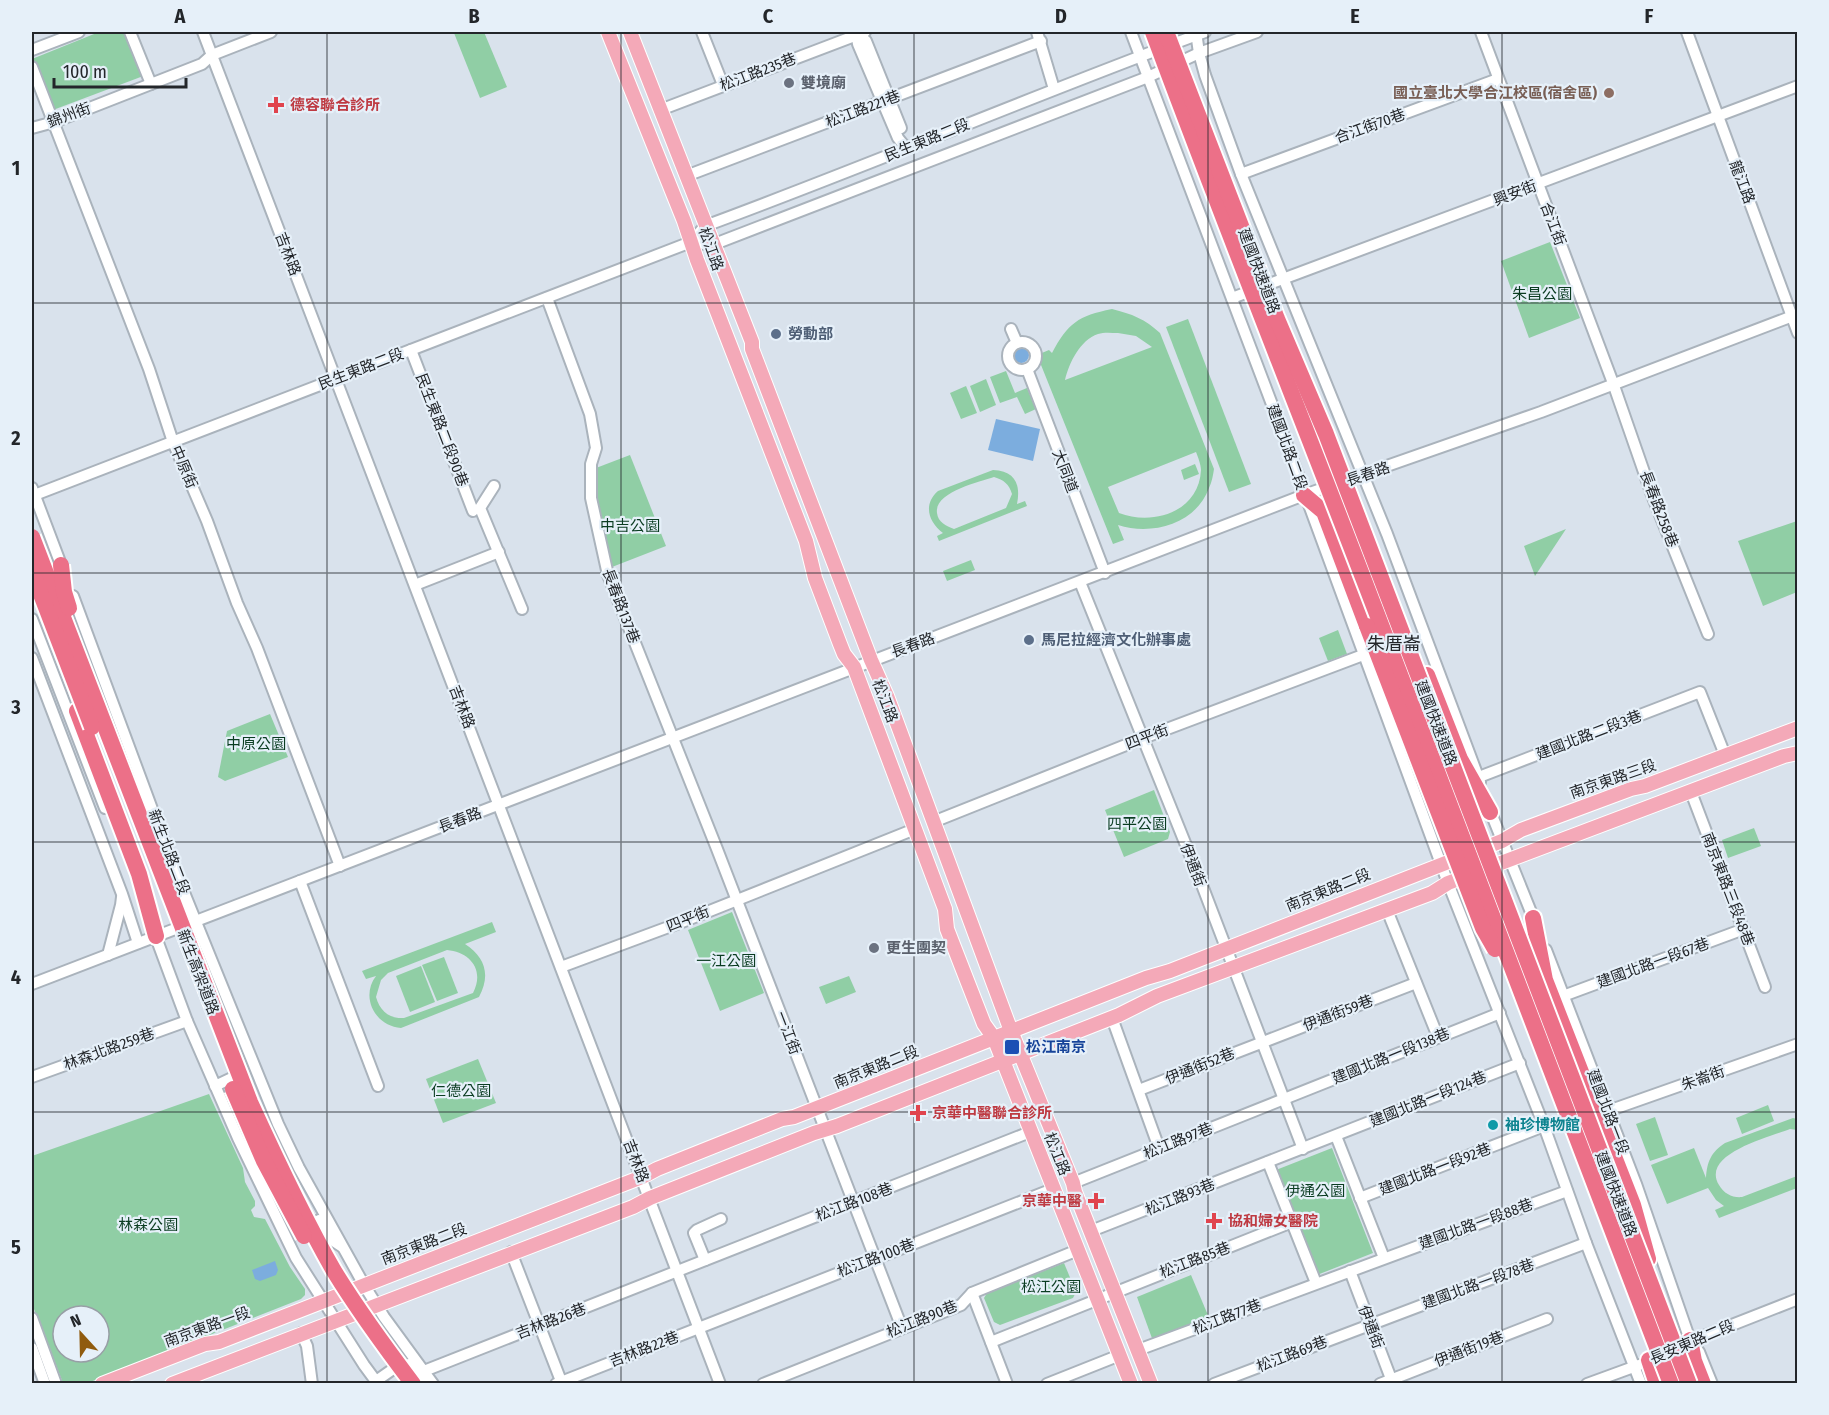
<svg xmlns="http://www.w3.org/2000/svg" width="1829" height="1415" font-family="'Fira Sans Condensed','Noto Sans TC',sans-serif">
	<rect width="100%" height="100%" fill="#d9e2ec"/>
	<g fill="#90cea5" fill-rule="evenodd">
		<path d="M99,32H129L146,75L53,110L32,59Z"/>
		<path d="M459,32H484L507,87L480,98L454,33Z"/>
		<path d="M1550,242L1580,318L1529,338L1501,261Z"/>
		<path d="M1112,309C1132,314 1145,319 1160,333L1214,469C1213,475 1212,482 1209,488C1196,524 1152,536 1118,525L1124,540L1113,544L1037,355L1049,350L1052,353C1068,323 1078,316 1112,309ZM1118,333L1136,336L1152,347L1065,380C1069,363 1080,340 1098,334C1104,332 1112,333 1118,333ZM1196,452C1198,457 1201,465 1201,470C1199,512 1153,526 1119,513L1108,487Z"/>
		<path d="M1188,319L1251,484L1229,492L1166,327Z"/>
		<path d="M1006,371L1015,393L1027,388L1036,409L1025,414L1017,397L1000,403L990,377Z"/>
		<path d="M986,379L996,405L980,412L970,386Z"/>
		<path d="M966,386L977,413L961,419L950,393Z"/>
		<path d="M630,455L666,546L612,567L596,498V468Z"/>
		<path d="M1195,464L1199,474L1184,480L1181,470Z"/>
		<path d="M993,470C1015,471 1021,484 1017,504L1025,501L1027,506L939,541L937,536L943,533C928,522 923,504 938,491ZM994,477C1004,480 1009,484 1012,494L1006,508L954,529C946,526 938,522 937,513C934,492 979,482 994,477Z"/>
		<path d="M1797,521V592L1763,606L1738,541Z"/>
		<path d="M1566,529L1535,576L1524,546Z"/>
		<path d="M971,560L975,570L947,581L943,571Z"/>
		<path d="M1338,630L1347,654L1328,661L1319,638Z"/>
		<path d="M270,714L288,757L225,781L218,777L227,731Z"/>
		<path d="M1154,790L1170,832L1168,839L1124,857L1105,810Z"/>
		<path d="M1754,828L1761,846L1728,858L1722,840Z"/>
		<path d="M732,912L764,993L720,1011L688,930Z"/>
		<path d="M492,922L496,932L465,944C485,957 491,975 479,997L401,1028C375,1026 360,997 376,976L366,979L362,971ZM447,950C470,952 485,970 473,993L404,1018C389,1019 380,1011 376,997L381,980L388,973Z"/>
		<path d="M444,957L458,993L437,1001L422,965Z"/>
		<path d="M421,966L435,1002L410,1012L396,976Z"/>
		<path d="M849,976L856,992L826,1004L819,987Z"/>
		<path d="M478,1059L496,1103L443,1123L426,1079Z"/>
		<path d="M209,1094L243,1168L245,1182L255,1201V1206L251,1210L254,1217L265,1219L290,1267L305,1289V1295L301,1299L85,1384L63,1383L32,1304V1156ZM63,1316H99V1352H63Z"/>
		<path d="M1768,1105L1774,1121L1742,1134L1736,1118Z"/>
		<path d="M1655,1117L1668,1155L1650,1161L1636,1124Z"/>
		<path d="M1793,1118L1797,1119V1130L1790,1129C1770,1137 1700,1154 1719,1185C1724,1194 1733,1198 1742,1197L1797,1176V1188L1719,1218L1715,1210L1724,1206L1716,1200L1708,1188L1667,1204L1651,1165L1694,1148L1706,1178C1707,1162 1711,1152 1725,1143Z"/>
		<path d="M1332,1148L1373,1253L1317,1275L1276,1170Z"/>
		<path d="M1064,1263L1076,1292L1073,1298L1000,1325L994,1322L984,1298L987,1293Z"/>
		<path d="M1191,1275L1210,1320L1153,1341L1137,1297Z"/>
	</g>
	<g fill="#7cadde">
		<circle cx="1021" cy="355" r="8"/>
		<path d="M996,419L1040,429L1033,461L988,450Z"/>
		<path d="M275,1261L278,1270L276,1275L260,1281L255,1279L252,1270Z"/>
	</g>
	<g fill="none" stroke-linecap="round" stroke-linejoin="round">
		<defs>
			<g id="minor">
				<path d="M130,32L151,84"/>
				<path d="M203,32L720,1384"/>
				<path d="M702,32L723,85"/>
				<path d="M856,32L858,44L898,138L906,148"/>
				<path d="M1037,32L1054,89"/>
				<path d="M1131,32L1276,415L1448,883L1544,1126L1586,1243L1641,1384"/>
				<path d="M1196,32L1199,53L1205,75L1241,174L1387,534L1480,782"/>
				<path d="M1481,32L1613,383L1652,495L1708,634"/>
				<path d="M1687,32L1798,333"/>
				<path d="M857,34L866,41L901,128"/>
				<path d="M32,50L79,32"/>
				<path d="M32,67L149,369L173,442L207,521L237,603L257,648L340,866"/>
				<path d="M660,110L865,32"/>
				<path d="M32,128L54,122L202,64L212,55L271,32"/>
				<path d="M1241,174L1498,79"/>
				<path d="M686,176L1041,41"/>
				<path d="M691,242L705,226C873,164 1037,94 1205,32"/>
				<path d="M547,298L590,414L596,448L591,464V498L608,575L717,849L902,1328"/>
				<path d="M1232,298L1798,86"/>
				<path d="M1011,329L1017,343"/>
				<circle cx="1022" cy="356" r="14"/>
				<path d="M411,350L473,511"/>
				<path d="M1027,369L1105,573"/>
				<path d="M494,486L480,508L522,609"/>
				<path d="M32,488L63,570"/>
				<path d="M32,496L691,242L712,245L1148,77L1199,53L1257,32"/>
				<path d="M1080,582L1202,885L1303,1149"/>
				<path d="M415,585L499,552"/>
				<path d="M73,596L172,863L278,1124L299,1168L364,1285L384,1317L433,1384"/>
				<path d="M32,619L105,808"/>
				<path d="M32,658L122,894L138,943"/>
				<path d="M1479,777L1700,692L1725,755"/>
				<path d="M1691,792L1765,987"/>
				<path d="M1489,808L1535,922"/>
				<path d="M933,822L1151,735L1363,655"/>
				<path d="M300,881L378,1086"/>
				<path d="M1387,910L1438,1037"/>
				<path d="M154,932L187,1021L238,1138L296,1258L364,1365L378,1384"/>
				<path d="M1546,950L1636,1184L1690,1340L1699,1352L1712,1384"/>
				<path d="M108,955L121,905L122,897"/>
				<path d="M561,967L682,922L915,829"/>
				<path d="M32,984L1304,495L1541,412L1798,314"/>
				<path d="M1563,996L1744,929"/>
				<path d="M1112,1018L1159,1148"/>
				<path d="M32,1077L187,1021"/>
				<path d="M215,1086L236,1076L239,1069"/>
				<path d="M1139,1090L1416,983"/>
				<path d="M1608,1111L1798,1044"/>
				<path d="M1336,1136L1384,1258"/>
				<path d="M1268,1162L1316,1283"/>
				<path d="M1073,1183L1500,1013"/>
				<path d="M1360,1198L1544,1126"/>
				<path d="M319,1220L329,1238L341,1246"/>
				<path d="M1091,1231L1520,1063"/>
				<path d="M511,1252L561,1381"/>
				<path d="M705,1260L694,1233L697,1230L721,1219"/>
				<path d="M1350,1271L1393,1384"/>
				<path d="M972,1293L1007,1384"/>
				<path d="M32,1318L56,1384"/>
				<path d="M301,1333L307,1346L312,1384"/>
				<path d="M991,1342L1292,1222"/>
				<path d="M1686,1343L1798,1299"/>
				<path d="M32,1348L45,1384"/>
				<path d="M1138,1350L1567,1191"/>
				<path d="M424,1371L1030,1132"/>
				<path d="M376,1381L396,1367L410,1364L424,1384"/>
				<path d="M556,1384L1053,1189"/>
				<path d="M763,1384L961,1305L972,1293L1078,1250"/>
				<path d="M1047,1384L1120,1355"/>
				<path d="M1214,1384L1586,1243"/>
				<path d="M1380,1384L1547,1319"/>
				<path d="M1587,1384L1639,1365"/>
			</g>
			<g id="major">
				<path d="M608,32L684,221L697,260L806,541L815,578L840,644L844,654L854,667L945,909L947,929L984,1024L994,1038L1131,1384"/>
				<path d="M630,32L752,342V349L871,660L887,696L1011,1031L1073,1183L1075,1192L1151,1384"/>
				<path d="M102,1384L205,1344L219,1342L642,1177L657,1169L782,1119L794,1117L1146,978L1170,971L1502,841L1521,830L1631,789L1645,786L1798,728"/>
				<path d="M172,1384L633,1207L650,1198L814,1133L837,1126L1119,1015L1157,996L1432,893L1448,883L1784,756L1798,753"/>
			</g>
			<g id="highway">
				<path d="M1304,495L1324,512L1367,626"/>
				<path d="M1427,675L1460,759L1490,812"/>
				<path d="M77,711L139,874L156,936"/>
				<path d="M1533,918L1545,980L1633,1205L1648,1259"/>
				<path d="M1690,1340L1694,1361L1703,1384"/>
				<path d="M1649,1360L1657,1384"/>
			</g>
		</defs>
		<use href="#minor" stroke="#aab3bc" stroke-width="14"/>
		<use href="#major" stroke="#fff" stroke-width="16"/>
		<use href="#highway" stroke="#fff" stroke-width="20"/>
		<use href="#minor" stroke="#fff" stroke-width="10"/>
		<use href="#major" stroke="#f4a9b8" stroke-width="14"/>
		<use href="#highway" stroke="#ec7088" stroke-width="16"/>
		<defs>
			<g id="highway-bridge">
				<path d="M1153,32C1222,218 1296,403 1367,588C1470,853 1568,1119 1671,1384"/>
				<path d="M1166,32L1277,319L1326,434L1689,1384"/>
				<path d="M32,537L250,1102C276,1159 303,1217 334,1271C358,1310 385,1347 413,1384"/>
				<path d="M61,565L64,592L69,608"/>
				<path d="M32,571L92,727"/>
				<path d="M1367,626L1483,928L1495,949"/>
				<path d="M233,1089L264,1161L304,1236"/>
			</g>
		</defs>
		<use href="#highway-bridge" stroke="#fff" stroke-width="20" stroke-linecap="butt"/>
		<use href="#highway-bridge" stroke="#ec7088" stroke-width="16"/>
	</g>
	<path fill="none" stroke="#23262a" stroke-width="1.5" stroke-opacity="0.55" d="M327,32V1384M621,32V1384M914,32V1384M1208,32V1384M1502,32V1384M32,303H1798M32,573H1798M32,842H1798M32,1112H1798"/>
	<g fill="#6b7280" stroke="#e6f0f9" stroke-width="2">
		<circle cx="789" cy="83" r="6"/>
		<circle cx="874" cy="948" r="6"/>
	</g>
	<circle fill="#8d6e63" stroke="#e6f0f9" stroke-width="2" cx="1609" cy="93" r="6"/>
	<g fill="#e0444e" stroke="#e6f0f9" stroke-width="2">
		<path d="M273 96h6v6h6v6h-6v6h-6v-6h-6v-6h6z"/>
		<path d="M915 1104h6v6h6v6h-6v6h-6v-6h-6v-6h6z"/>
		<path d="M1093 1192h6v6h6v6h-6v6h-6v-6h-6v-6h6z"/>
		<path d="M1211 1212h6v6h6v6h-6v6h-6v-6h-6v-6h6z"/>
	</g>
	<g fill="#5c6f8a" stroke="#e6f0f9" stroke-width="2">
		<circle cx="776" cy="334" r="6"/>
		<circle cx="1029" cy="640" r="6"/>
	</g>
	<rect fill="#1a4fb4" stroke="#e6f0f9" stroke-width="2" x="1004" y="1039" width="16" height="16" rx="3"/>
	<circle fill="#0f9aa8" stroke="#e6f0f9" stroke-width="2" cx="1493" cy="1125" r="6"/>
	<g text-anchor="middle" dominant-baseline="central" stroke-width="4.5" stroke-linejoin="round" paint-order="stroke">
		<g font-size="15" fill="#23262a" stroke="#e6f0f9">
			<text transform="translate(758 72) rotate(-21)">松江路235巷</text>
			<text transform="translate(863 109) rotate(-21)">松江路221巷</text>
			<text transform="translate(69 115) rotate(-20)">錦州街</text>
			<text transform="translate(1370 126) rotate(-20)">合江街70巷</text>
			<text transform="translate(927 140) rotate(-22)">民生東路二段</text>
			<text transform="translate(1742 182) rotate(69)">龍江路</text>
			<text transform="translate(1515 193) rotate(-21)">興安街</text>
			<text transform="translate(1553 224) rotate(69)">合江街</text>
			<text transform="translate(711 249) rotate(70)">松江路</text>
			<text transform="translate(288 254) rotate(69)">吉林路</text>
			<text transform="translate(1259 271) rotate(69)">建國快速道路</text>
			<text transform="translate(361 369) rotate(-21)">民生東路二段</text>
			<text transform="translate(442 430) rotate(69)">民生東路二段90巷</text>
			<text transform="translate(1287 447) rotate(70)">建國北路二段</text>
			<text transform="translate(184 467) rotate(67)">中原街</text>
			<text transform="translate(1065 471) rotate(69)">大同道</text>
			<text transform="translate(1368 474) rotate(-19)">長春路</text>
			<text transform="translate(1659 509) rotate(69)">長春路258巷</text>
			<text transform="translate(621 606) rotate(69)">長春路137巷</text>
			<text transform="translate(913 645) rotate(-20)">長春路</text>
			<text transform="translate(885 701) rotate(69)">松江路</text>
			<text transform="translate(462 707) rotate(69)">吉林路</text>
			<text transform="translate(1436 723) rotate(69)">建國快速道路</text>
			<text transform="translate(1589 735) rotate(-21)">建國北路二段3巷</text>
			<text transform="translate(1147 737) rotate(-21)">四平街</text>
			<text transform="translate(1613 779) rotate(-19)">南京東路三段</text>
			<text transform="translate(460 820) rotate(-21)">長春路</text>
			<text transform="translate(169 852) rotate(69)">新生北路二段</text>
			<text transform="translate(1193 865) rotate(69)">伊通街</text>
			<text transform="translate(1728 889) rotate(69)">南京東路三段48巷</text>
			<text transform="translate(1328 890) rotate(-22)">南京東路二段</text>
			<text transform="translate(688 919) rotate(-22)">四平街</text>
			<text transform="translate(1653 963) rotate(-20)">建國北路一段67巷</text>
			<text transform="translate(198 972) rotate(69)">新生高架道路</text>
			<text transform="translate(1338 1013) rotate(-21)">伊通街59巷</text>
			<text transform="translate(788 1033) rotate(69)">一江街</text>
			<text transform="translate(109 1049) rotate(-20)">林森北路259巷</text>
			<text transform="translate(1391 1056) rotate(-22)">建國北路一段138巷</text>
			<text transform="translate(1200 1066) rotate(-22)">伊通街52巷</text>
			<text transform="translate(876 1067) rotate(-22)">南京東路二段</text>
			<text transform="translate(1703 1078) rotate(-20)">朱崙街</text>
			<text transform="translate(1428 1099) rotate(-22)">建國北路一段124巷</text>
			<text transform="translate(1608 1112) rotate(69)">建國北路一段</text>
			<text transform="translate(1178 1141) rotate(-22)">松江路97巷</text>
			<text transform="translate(1057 1154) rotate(68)">松江路</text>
			<text transform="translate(636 1161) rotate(69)">吉林路</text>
			<text transform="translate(1435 1169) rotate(-21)">建國北路一段92巷</text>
			<text transform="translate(1616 1194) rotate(69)">建國快速道路</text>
			<text transform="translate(1180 1197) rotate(-22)">松江路93巷</text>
			<text transform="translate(854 1202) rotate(-21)">松江路108巷</text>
			<text transform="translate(1476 1224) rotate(-20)">建國北路一段88巷</text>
			<text transform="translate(424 1244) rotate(-21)">南京東路二段</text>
			<text transform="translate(876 1258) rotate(-21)">松江路100巷</text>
			<text transform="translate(1195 1260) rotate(-21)">松江路85巷</text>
			<text transform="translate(1478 1284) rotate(-20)">建國北路一段78巷</text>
			<text transform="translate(1227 1317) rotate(-21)">松江路77巷</text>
			<text transform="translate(922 1319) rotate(-22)">松江路90巷</text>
			<text transform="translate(551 1321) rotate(-21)">吉林路26巷</text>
			<text transform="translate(207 1327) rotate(-20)">南京東路一段</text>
			<text transform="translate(1371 1327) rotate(69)">伊通街</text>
			<text transform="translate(1692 1342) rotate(-23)">長安東路二段</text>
			<text transform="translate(644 1349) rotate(-21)">吉林路22巷</text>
			<text transform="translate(1469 1349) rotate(-21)">伊通街19巷</text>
			<text transform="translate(1292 1354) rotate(-21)">松江路69巷</text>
		</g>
		<g font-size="15" font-weight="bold" fill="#5b616d" stroke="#e6f0f9" text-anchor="start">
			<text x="801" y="83">雙境廟</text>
			<text x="886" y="948">更生團契</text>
		</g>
		<g font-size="15" font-weight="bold" fill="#785e54" stroke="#e6f0f9" text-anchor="end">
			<text x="1597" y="93">國立臺北大學合江校區(宿舍區)</text>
		</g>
		<g font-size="15" font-weight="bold" fill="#be3a42" stroke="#e6f0f9" text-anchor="start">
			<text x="290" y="105">德容聯合診所</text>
			<text x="932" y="1113">京華中醫聯合診所</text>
			<text x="1082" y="1201" text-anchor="end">京華中醫</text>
			<text x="1228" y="1221">協和婦女醫院</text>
		</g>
		<g font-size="15" fill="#0b3d22" stroke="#e6f0f9">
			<text x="1542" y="294">朱昌公園</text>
			<text x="630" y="526">中吉公園</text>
			<text x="256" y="744">中原公園</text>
			<text x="1137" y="824">四平公園</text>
			<text x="726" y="961">一江公園</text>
			<text x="461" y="1091">仁德公園</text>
			<text x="1315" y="1191">伊通公園</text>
			<text x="148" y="1225">林森公園</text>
			<text x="1051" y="1287">松江公園</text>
		</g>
		<g font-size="15" font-weight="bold" fill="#4e5e75" stroke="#e6f0f9" text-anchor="start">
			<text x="788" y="334">勞動部</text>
			<text x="1041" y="640">馬尼拉經濟文化辦事處</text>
		</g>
		<g font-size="15" font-weight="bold" fill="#164399" stroke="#e6f0f9" text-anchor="start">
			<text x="1026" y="1047">松江南京</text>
		</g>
		<g font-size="15" font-weight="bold" fill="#0d838f" stroke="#e6f0f9" text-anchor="start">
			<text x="1505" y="1125">袖珍博物館</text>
		</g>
		<g font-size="18" fill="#23262a" stroke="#e6f0f9">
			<text x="1394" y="644">朱厝崙</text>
		</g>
	</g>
	<rect width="1829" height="1415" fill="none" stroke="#e6f0f9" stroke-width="66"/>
	<g transform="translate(81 1334) rotate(338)"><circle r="28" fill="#e6f0f9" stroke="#989fa6" stroke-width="1.5"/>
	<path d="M0-4.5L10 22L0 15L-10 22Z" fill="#905b0e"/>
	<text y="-9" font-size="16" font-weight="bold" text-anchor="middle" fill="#23262a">N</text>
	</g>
	<path d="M54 78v9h132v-9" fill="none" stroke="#23262a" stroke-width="3"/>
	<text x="63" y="78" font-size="18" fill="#23262a" stroke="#e6f0f9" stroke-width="4.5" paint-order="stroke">100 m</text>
	<rect x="33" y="33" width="1763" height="1349" fill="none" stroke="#23262a" stroke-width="2"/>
	<g font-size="20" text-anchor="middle" font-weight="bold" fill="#23262a">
		<text x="180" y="23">A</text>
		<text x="474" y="23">B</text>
		<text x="768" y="23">C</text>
		<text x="1061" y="23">D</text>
		<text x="1355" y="23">E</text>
		<text x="1649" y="23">F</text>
		<text x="16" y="175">1</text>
		<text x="16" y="445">2</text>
		<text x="16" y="714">3</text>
		<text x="16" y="984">4</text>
		<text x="16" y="1254">5</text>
	</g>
</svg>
